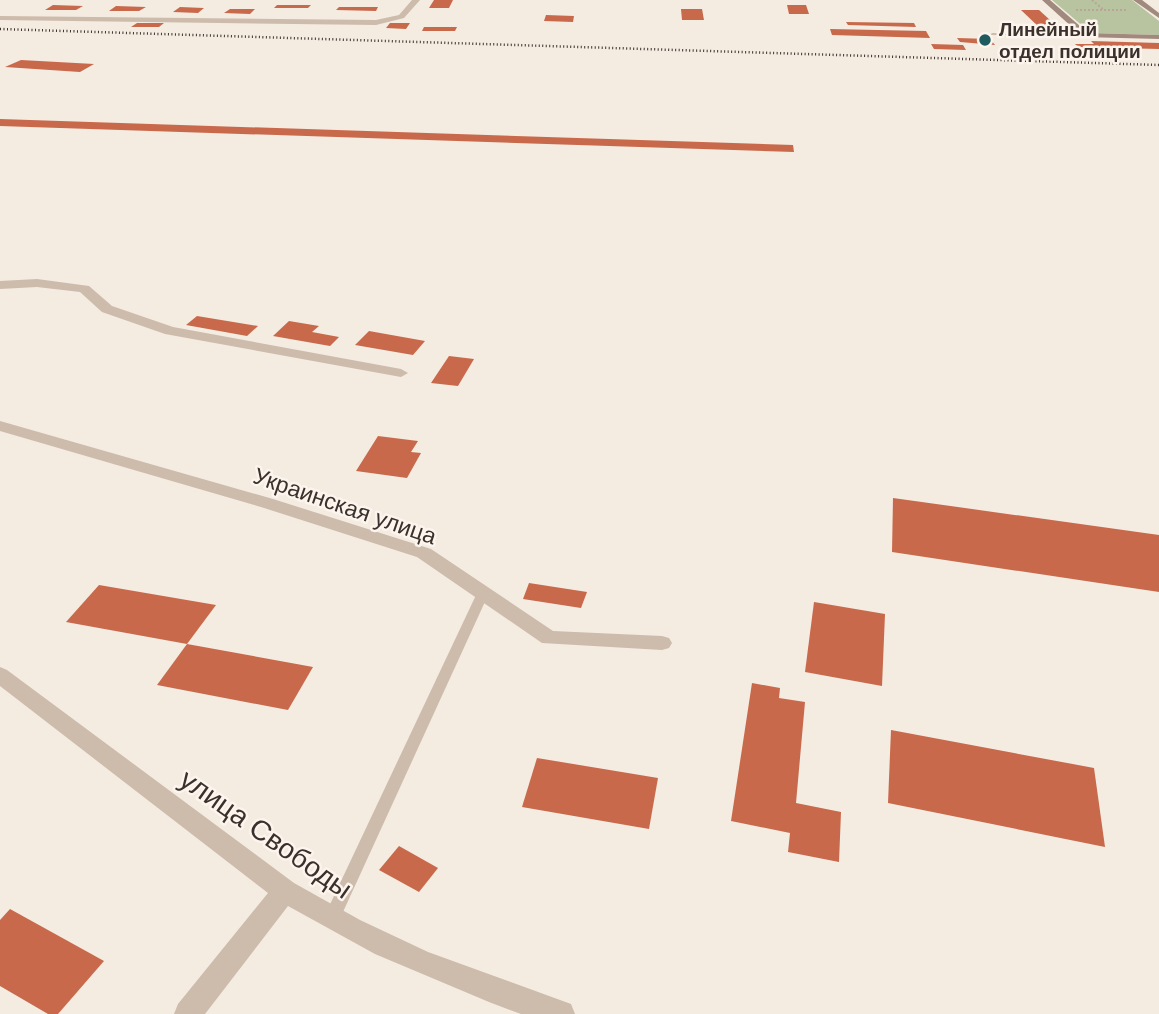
<svg xmlns="http://www.w3.org/2000/svg" width="1159" height="1014" font-family="Arial,sans-serif">
	<rect width="100%" height="100%" fill="#f4ebe1"/>
	<path fill="#b8c4a0" d="M1052,0H1132L1159,21V35L1091,33Z"/>
	<g fill="#c8694b">
		<path d="M434,0H453L449,8H429Z"/>
		<path d="M53,5L83,6L76,10H45Z"/>
		<path d="M277,5H311L308,8H274Z"/>
		<path d="M787,5H806L809,14H789Z"/>
		<path d="M116,6L146,7L139,11H109Z"/>
		<path d="M180,7L204,8L198,13L173,12Z"/>
		<path d="M339,7H378L376,11L336,10Z"/>
		<path d="M230,9H255L250,14L224,13Z"/>
		<path d="M681,9H702L704,20H682Z"/>
		<path d="M1021,10H1039L1061,30H1042Z"/>
		<path d="M546,15L574,16L573,22L544,21Z"/>
		<path d="M846,22L914,23L916,27L848,25Z"/>
		<path d="M137,23H164L159,27H131Z"/>
		<path d="M390,23H410L406,29L386,28Z"/>
		<path d="M424,27H457L455,31H422Z"/>
		<path d="M830,29L926,31L930,38L832,35Z"/>
		<path d="M957,38L990,39L995,45L960,42Z"/>
		<path d="M1091,41L1159,43V49L1078,47L1075,44H1094Z"/>
		<path d="M931,44L963,45L966,50L934,49Z"/>
		<path d="M21,60L94,64L80,72L5,67Z"/>
		<path d="M0,119L793,145L794,152L0,126Z"/>
		<path d="M197,316L258,326L247,336L186,325Z"/>
		<path d="M289,321L319,326L312,332L339,337L330,346L273,336Z"/>
		<path d="M369,331L425,341L413,355L355,345Z"/>
		<path d="M449,356L474,359L458,386L431,383Z"/>
		<path d="M378,436L418,441L411,452L421,453L407,478L356,471Z"/>
		<path d="M893,498L1159,535V592L892,552Z"/>
		<path d="M529,583L587,592L581,608L523,599Z"/>
		<path d="M99,585L216,605L187,644L66,622Z"/>
		<path d="M814,602L885,614L882,686L805,672Z"/>
		<path d="M187,644L313,667L288,710L157,685Z"/>
		<path d="M752,683L780,688L779,698L805,702L796,803L841,812L839,862L788,852L790,833L731,821Z"/>
		<path d="M891,730L1094,768L1105,847L888,803Z"/>
		<path d="M537,758L658,778L649,829L522,807Z"/>
		<path d="M399,846L438,868L419,892L379,870Z"/>
		<path d="M10,909L104,961L58,1014H48L0,986V920Z"/>
	</g>
	<g fill="none" stroke-linecap="round" stroke-linejoin="round">
		<g stroke="#b9a596" stroke-width="2" stroke-dasharray="2 2" stroke-linecap="butt">
			<path d="M1092,0L1104,10"/>
			<path d="M1076,10H1127"/>
		</g>
		<g fill="#cdbbac" fill-rule="evenodd">
			<path d="M992,33L1086,34L1088,35L1086,36L990,35Z"/>
			<path d="M483,589L487,590L489,593L337,925L331,927L325,925L323,920L325,915L477,593L479,590Z"/>
		</g>
		<g fill="#cdbbac" fill-rule="evenodd">
			<path d="M412,0H420L404,18L376,25L0,20V16L376,20L399,15Z"/>
			<path d="M37,279L89,286L112,306L173,327L401,369L408,373L401,377L165,334L102,312L80,292L37,287L0,289V281Z"/>
			<path d="M0,421L273,499L431,549L553,631L662,636L669,638L672,643L669,648L662,650L542,643L417,557L261,507L0,431Z"/>
			<path d="M0,667L7,670L294,883L360,920L428,952L571,1004L575,1014H521L489,1002L375,954L288,906L205,1014H174L178,1004L268,893L0,686Z"/>
		</g>
		<g fill="#a18a7d" fill-rule="evenodd">
			<path d="M1042,0H1050L1088,33L1159,35V39L1083,37Z"/>
			<path d="M1133,0H1142L1159,13V18Z"/>
		</g>
		<path stroke="#3b302b" stroke-width="2.5" stroke-dasharray="1 2.5" stroke-linecap="butt" d="M0,29L1159,65"/>
	</g>
	<circle fill="#1f5a5e" stroke="#fbf5ee" stroke-width="2.5" cx="985" cy="40" r="7"/>
	<g text-anchor="middle" dominant-baseline="central" stroke-width="5" stroke-linejoin="round" paint-order="stroke">
		<g font-size="19" font-weight="bold" fill="#3b302b" stroke="#fbf5ee" text-anchor="start">
			<text x="999" y="29">Линейный<tspan x="999" dy="22">отдел полиции</tspan></text>
		</g>
		<g font-size="23" fill="#3b302b" stroke="#fbf5ee">
			<text transform="translate(345 506) rotate(19)">Украинская улица</text>
		</g>
		<g font-size="28" fill="#3b302b" stroke="#fbf5ee">
			<text transform="translate(266 834) rotate(35)">улица Свободы</text>
		</g>
	</g>
</svg>
